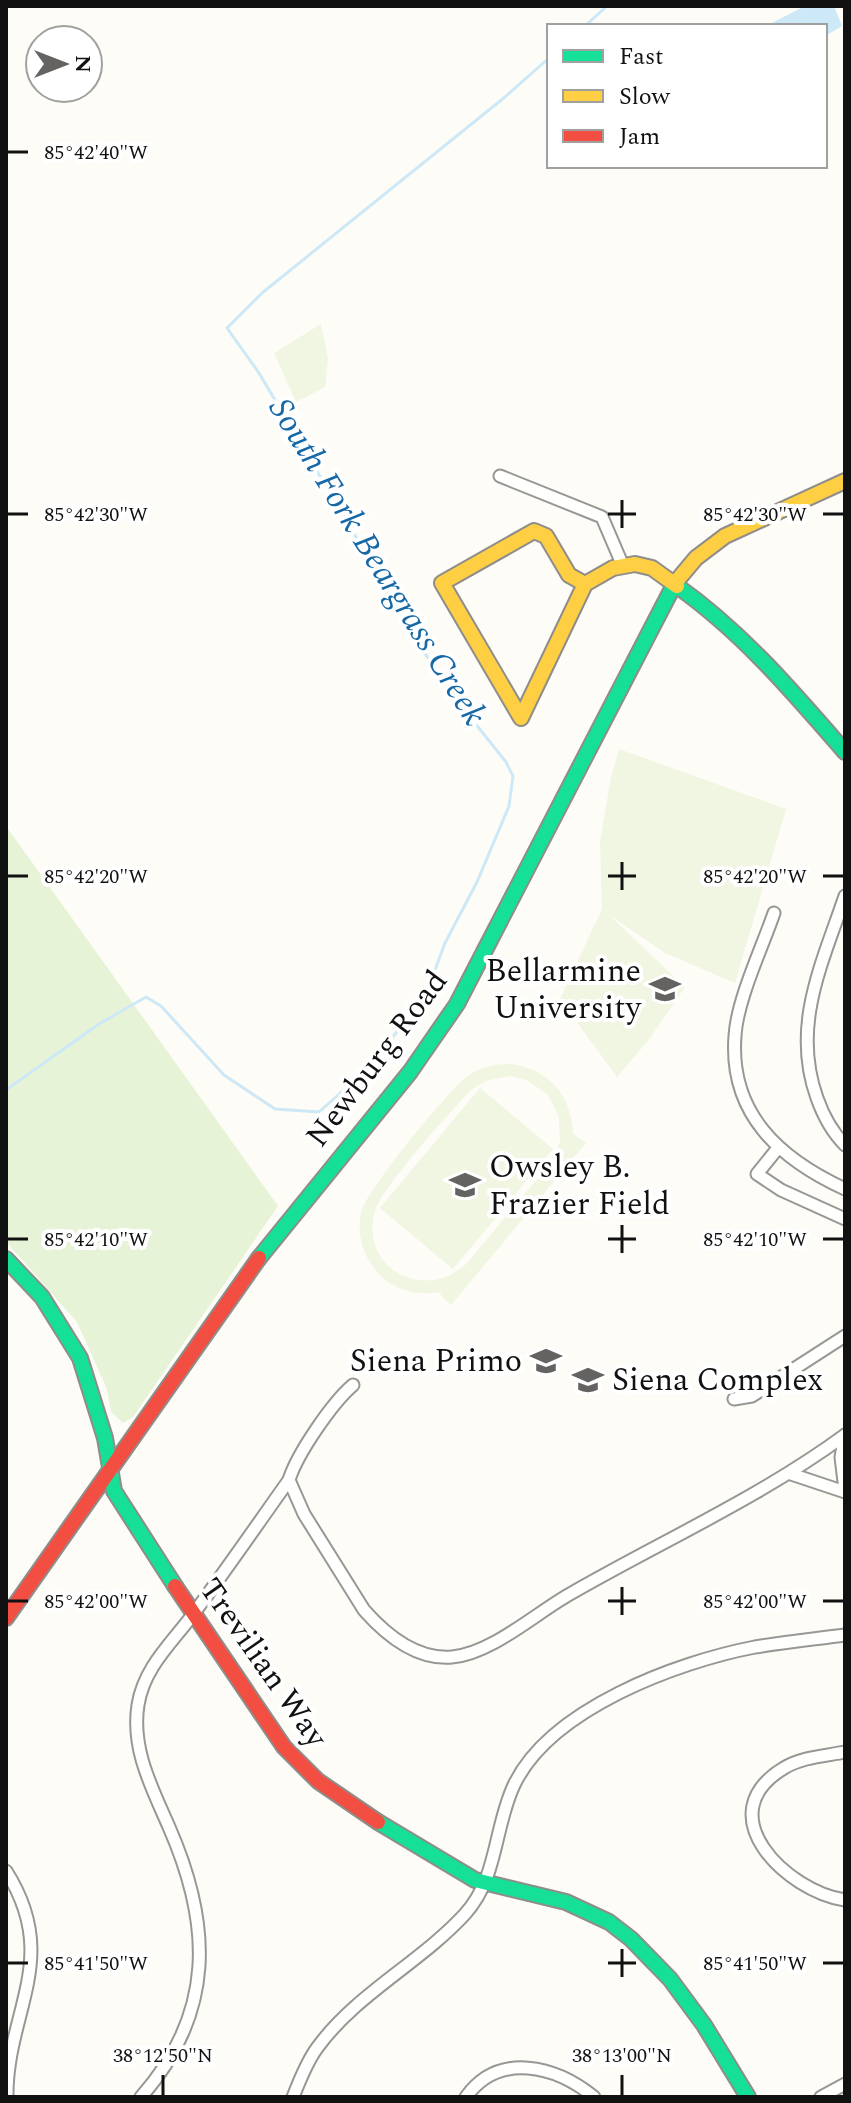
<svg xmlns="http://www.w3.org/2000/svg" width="851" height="2103" font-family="Spectral,serif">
	<rect width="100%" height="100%" fill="#fdfcf7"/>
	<path fill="#e7f3d7" d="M6,826L278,1206L133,1417L123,1423L111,1412L107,1389L77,1322L6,1242Z"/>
	<g fill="#f0f6e1" fill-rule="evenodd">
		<path d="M321,324L328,359L325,387L296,402L274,353Z"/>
		<path d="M619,749L786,809L735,983L665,953L608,914L685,987L650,1038L617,1077L560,999L602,909L600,842L611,777Z"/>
		<path d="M511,1064C549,1069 572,1096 573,1134L586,1143L451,1305L440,1295L442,1292C419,1296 396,1291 380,1275C364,1259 356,1235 361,1213C366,1190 450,1088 470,1074C483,1066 496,1064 511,1064ZM510,1076L527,1080L548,1095L559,1117L560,1143L548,1166L468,1262C427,1304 358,1269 375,1211C382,1187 451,1111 471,1090L485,1081Z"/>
		<path d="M480,1088L553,1149L453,1269L380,1208Z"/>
	</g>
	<path fill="#cde8f7" d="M805,6H834L842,26L825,36V26H766Z"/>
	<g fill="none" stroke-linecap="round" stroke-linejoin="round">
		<g stroke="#cde8f7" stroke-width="3">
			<path d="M585,26L607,6"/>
			<path d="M6,1090L99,1024L146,997L161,1006L224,1075L275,1109L319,1112L374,1063L428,989L445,943L477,882L509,806L513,776L506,762L466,712L424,652L259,373L227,328L262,293L505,97L549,58"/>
		</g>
		<defs>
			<g id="street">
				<path d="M500,476L602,517L623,566"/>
				<path d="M845,896C822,964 791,1026 817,1098C823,1115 832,1132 845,1145"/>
				<path d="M774,913C762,948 737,1000 735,1036C729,1114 780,1159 845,1189"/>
				<path d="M778,1148L757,1174L781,1190L845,1219"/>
				<path d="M734,1399L752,1396L845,1336"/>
				<path d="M845,1435L841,1457L845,1490"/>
				<path d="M791,1474L845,1492"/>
				<path d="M289,1480L304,1514L364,1610C386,1635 417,1660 452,1657C491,1654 536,1613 570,1594C662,1541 759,1498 845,1435"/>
				<path d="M845,1752C825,1756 802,1757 784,1768C707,1814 786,1891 845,1900"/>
				<path d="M6,1871C62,1959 6,2012 7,2097"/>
				<path d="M141,2097C215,2013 212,1925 169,1827C152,1788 131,1749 138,1705C144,1667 172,1643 194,1613C226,1570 257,1525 289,1480C297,1454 332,1403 353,1385"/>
				<path d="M293,2097C300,2080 306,2063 317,2048C356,1994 420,1963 465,1914C498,1878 494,1827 514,1785C550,1709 677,1662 755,1647C785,1642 815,1639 845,1635"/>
				<path d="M466,2097C499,2051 556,2066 594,2097"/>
				<path d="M821,2097L845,2084"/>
			</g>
			<g id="fast">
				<path d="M677,586C742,632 793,692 845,752"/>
				<path d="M259,1258L410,1072L457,1004L675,583"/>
				<path d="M6,1259L42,1297L80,1358L105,1438L114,1491L175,1586"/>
				<path d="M378,1822L475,1880L566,1902L609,1922L631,1939L670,1979L704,2025L748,2097"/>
			</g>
			<g id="slow">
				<path d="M675,583L696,558L725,536L845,481"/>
				<path d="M585,584L569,575L546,536L534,531L442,583L521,718L585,584L613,568L635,564L652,568L677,586"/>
			</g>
			<g id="jam">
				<path d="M175,1586L284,1747L318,1781L378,1822"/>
				<path d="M6,1618L259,1258"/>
			</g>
		</defs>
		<use href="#street" stroke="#979795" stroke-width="15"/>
		<use href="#fast" stroke="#8e8d8b" stroke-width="18"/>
		<use href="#slow" stroke="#8e8d8b" stroke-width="18"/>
		<use href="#jam" stroke="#8e8d8b" stroke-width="18"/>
		<use href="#street" stroke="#fffffe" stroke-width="11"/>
		<use href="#fast" stroke="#16e098" stroke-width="14"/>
		<use href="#slow" stroke="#ffcf43" stroke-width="14"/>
		<use href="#jam" stroke="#f24e42" stroke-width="14"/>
	</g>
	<path fill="none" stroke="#111" stroke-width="3" d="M8,152H28M622,500V528M8,514H28M608,514H636M823,514H843M622,862V890M8,876H28M608,876H636M823,876H843M622,1225V1253M8,1239H28M608,1239H636M823,1239H843M622,1587V1615M8,1601H28M608,1601H636M823,1601H843M622,1949V1977M8,1963H28M608,1963H636M823,1963H843M163,2075V2095M622,2075V2095"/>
	<defs>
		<symbol id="university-bare" viewBox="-9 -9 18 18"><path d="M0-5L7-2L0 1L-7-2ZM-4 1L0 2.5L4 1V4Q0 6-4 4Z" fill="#646362" stroke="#fff" stroke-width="2.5" paint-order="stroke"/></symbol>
	</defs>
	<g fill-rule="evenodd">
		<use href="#university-bare" x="643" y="967" width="44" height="44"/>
		<use href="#university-bare" x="443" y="1163" width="44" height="44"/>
		<use href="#university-bare" x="524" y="1339" width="44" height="44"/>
		<use href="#university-bare" x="566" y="1358" width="44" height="44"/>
	</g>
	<g text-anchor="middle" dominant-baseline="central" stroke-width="8" stroke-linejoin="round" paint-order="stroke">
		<g font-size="32" fill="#111" stroke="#fff" text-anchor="end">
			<text x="641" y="971">Bellarmine<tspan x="641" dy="37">University</tspan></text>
			<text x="489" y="1167" text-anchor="start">Owsley B.<tspan x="489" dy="37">Frazier Field</tspan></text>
			<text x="522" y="1361">Siena Primo</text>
			<text x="612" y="1380" text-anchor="start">Siena Complex</text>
		</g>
		<g font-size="32" fill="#111" stroke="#fff">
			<text transform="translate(377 1059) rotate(-53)">Newburg Road</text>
			<text transform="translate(263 1663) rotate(55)">Trevilian Way</text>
		</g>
		<g font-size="34" font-style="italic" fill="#1768a6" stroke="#fff">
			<text transform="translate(377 562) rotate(58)">South Fork Beargrass Creek</text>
		</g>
	</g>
	<g font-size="20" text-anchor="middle" fill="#111" stroke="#fff" stroke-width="8" stroke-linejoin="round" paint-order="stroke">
		<text x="96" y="159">85°42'40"W</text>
		<text x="755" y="521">85°42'30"W</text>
		<text x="96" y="521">85°42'30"W</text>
		<text x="96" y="883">85°42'20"W</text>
		<text x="755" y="883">85°42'20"W</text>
		<text x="755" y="1246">85°42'10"W</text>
		<text x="96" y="1246">85°42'10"W</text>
		<text x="755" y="1608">85°42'00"W</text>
		<text x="96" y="1608">85°42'00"W</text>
		<text x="96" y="1970">85°41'50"W</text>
		<text x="755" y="1970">85°41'50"W</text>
		<text x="163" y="2062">38°12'50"N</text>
		<text x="622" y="2062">38°13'00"N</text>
	</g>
	<rect width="851" height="2103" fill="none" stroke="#111111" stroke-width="16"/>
	<rect x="547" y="24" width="280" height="144" fill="#ffffff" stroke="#a0a0a0" stroke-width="2"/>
	<rect x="563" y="50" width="40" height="12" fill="#16e098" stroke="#a0a0a0" stroke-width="2"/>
	<text x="619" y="64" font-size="24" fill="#111111">Fast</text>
	<rect x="563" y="90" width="40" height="12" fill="#ffcf43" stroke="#a0a0a0" stroke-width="2"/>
	<text x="619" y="104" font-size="24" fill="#111111">Slow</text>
	<rect x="563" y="130" width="40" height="12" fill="#f24e42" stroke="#a0a0a0" stroke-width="2"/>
	<text x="619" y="144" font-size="24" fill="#111111">Jam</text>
	<g transform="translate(64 64) rotate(90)"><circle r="38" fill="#ffffff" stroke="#a0a0a0" stroke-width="2"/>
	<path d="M0-6L14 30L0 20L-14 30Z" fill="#646362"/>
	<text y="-12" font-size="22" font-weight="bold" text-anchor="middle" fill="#111111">N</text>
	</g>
</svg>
